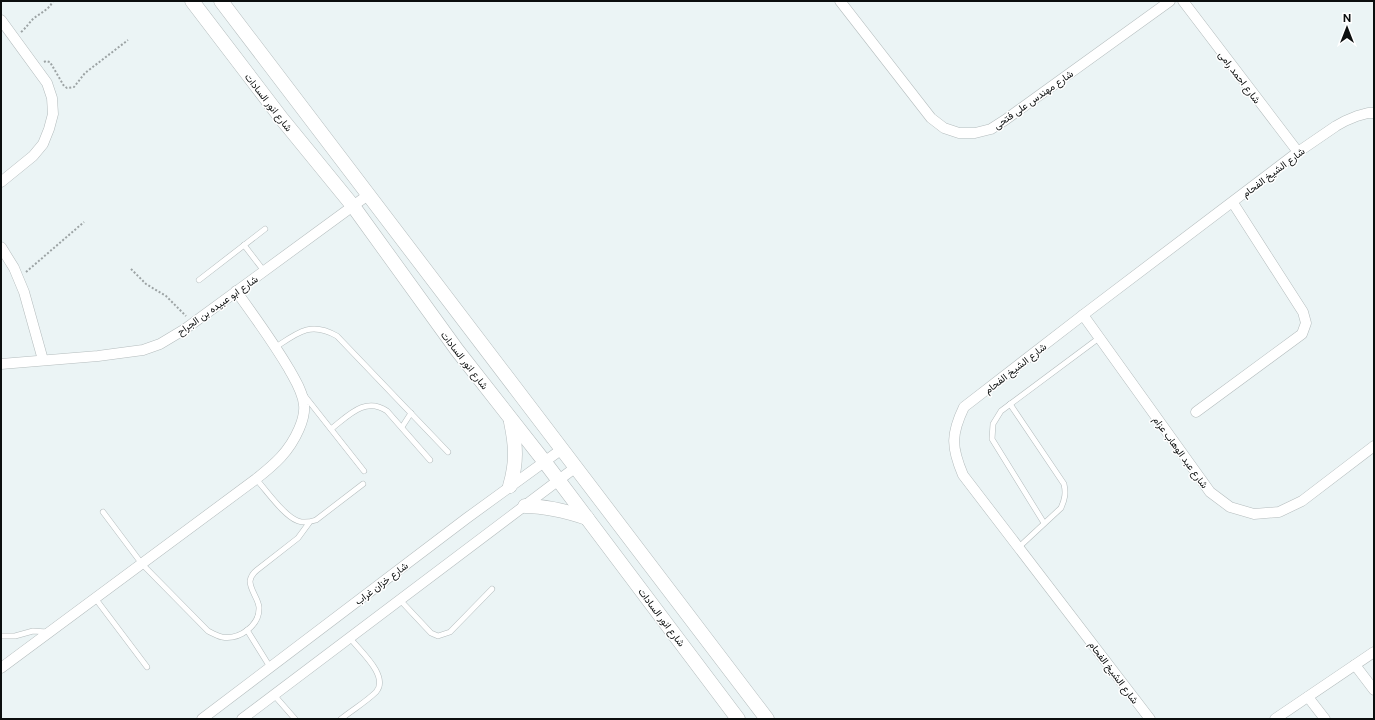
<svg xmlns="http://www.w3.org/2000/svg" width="1375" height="720" font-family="'Public Sans',Vazirmatn,sans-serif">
	<rect width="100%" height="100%" fill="#ebf4f5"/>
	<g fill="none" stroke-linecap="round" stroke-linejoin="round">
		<defs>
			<g id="lane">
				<path d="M244,245L264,271"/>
				<path d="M199,280L265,229"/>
				<path d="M276,347C298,332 311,321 337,336L448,452"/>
				<path d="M304,395L364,471"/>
				<path d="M1010,404L1064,484C1066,493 1065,499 1061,508L1019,547"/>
				<path d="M402,427L411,413"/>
				<path d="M331,429C348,416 365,396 387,411L430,460"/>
				<path d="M256,479C267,491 284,516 298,521C304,523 310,522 316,520L363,484"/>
				<path d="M103,512L142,564L208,631C212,633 217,636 222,637C239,640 260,626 259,607C258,598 250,590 250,581C251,576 253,573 257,570L298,538L309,523"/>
				<path d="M1044,523L992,439L993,424L1001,411L1099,338"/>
				<path d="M95,598L147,667"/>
				<path d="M400,600L431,633L438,636L450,632L492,589"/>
				<path d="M247,630L270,667"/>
				<path d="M1,636H15L33,631L47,632"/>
				<path d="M274,695L295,719"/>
				<path d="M341,719C352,710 366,702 376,692C390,676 359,650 350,638"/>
			</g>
			<g id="street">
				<path d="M840,1L931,118L944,128L959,133H975L991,129L1005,120L1170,1"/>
				<path d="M1183,1L1298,152"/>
				<path d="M1,20L47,83L52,98L53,114L49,129L43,144L33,156L1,182"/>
				<path d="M1,247L14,268L24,292L43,360"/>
				<path d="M1083,315L1210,492L1230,507L1254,514L1279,512L1302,501L1374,446"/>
				<path d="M1,364L98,356L143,350L160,344L185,329L368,195"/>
				<path d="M1196,412L1302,334L1306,323L1303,312L1233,203"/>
				<path d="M1355,665L1374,690"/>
				<path d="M1,668L256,479C275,464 289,452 299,429C302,422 305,413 304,405C303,392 295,380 289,369C273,342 255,317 236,291"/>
				<path d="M1308,697L1325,719"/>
				<path d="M202,719L467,518L562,449"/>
				<path d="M242,719L576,467"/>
				<path d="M1150,719L963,475C951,447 951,434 964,407L1083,315L1298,152L1336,126L1345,121L1357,116L1368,113H1374"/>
				<path d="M1275,719L1374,652"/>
			</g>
			<g id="secondary">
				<path d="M192,1L282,119L353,206L457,350L544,461L738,719"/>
				<path d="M221,1L767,719"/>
				<path d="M510,486C517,462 516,446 511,422"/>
				<path d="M525,506C547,506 566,511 587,518"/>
			</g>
		</defs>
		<use href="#lane" stroke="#b4bcbd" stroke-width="6"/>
		<use href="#street" stroke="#b4bcbd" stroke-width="11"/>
		<use href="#secondary" stroke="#b4bcbd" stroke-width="15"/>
		<g stroke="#9ca3a4" stroke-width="2" stroke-dasharray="2 2" stroke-linecap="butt">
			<path d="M21,32C26,28 29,23 33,19C40,13 49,10 53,1"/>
			<path d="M44,62L46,61L50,62L64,86L67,88L74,87L85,73L128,40"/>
			<path d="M131,269L146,284L166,296L186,316"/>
			<path d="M26,272L84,222"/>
		</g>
		<use href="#lane" stroke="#fff" stroke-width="5"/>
		<use href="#street" stroke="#fff" stroke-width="10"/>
		<use href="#secondary" stroke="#fff" stroke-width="14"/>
	</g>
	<g text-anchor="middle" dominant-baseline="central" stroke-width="3" stroke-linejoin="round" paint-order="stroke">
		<g font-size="10" fill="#0b0e0e" stroke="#fff">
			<text transform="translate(1240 77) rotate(53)">شارع احمد رامى</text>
			<text transform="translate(1033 99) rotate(-35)">شارع مهندس على فتحى</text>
			<text transform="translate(269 102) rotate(52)">شارع انور السادات</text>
			<text transform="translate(1273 172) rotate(-37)">شارع الشيخ الفحام</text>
			<text transform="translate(217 305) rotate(-35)">شارع ابو عبيده بن الجراح</text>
			<text transform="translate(465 360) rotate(52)">شارع انور السادات</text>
			<text transform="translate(1015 368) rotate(-38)">شارع الشيخ الفحام</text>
			<text transform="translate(1181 452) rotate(54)">شارع عبد الوهاب عزام</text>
			<text transform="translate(381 583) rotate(-37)">شارع خزان غراب</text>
			<text transform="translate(662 617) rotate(53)">شارع انور السادات</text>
			<text transform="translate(1114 672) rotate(53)">شارع الشيخ الفحام</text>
		</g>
	</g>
	<rect width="1375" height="720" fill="none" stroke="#0b0e0e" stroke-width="4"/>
	<g transform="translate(1347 28)" stroke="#ffffff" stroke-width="3" paint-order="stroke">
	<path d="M0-3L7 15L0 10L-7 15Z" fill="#0b0e0e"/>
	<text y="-6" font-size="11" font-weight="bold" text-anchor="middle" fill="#0b0e0e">N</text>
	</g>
</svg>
